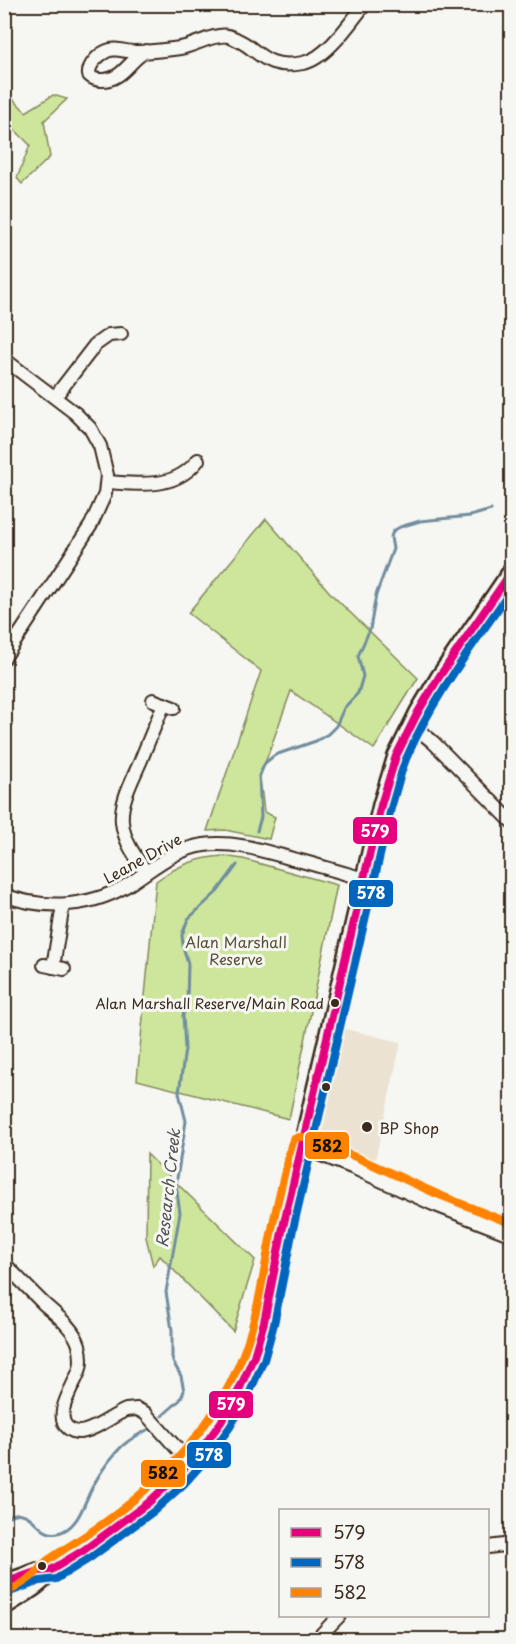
<svg xmlns="http://www.w3.org/2000/svg" width="516" height="1644" font-family="'Playpen Sans',sans-serif">
	<rect width="100%" height="100%" fill="#f6f6f2"/>
	<filter id="ink" filterUnits="userSpaceOnUse"><feTurbulence type="fractalNoise" baseFrequency=".0167" numOctaves="2"/><feDisplacementMap in="SourceGraphic" scale="12" xChannelSelector="R" yChannelSelector="G"/><feConvolveMatrix kernelMatrix="1 2 1 2 8 2 1 2 1" color-interpolation-filters="sRGB"/></filter>
	<g filter="url(#ink)">
		<path fill="#ebe2d1" d="M345,1029L401,1042L374,1165L320,1143Z"/>
		<g fill="#cde69c" stroke="#84885d" stroke-width="1.5">
			<path d="M5,91L26,112L53,95L67,99L44,121L50,157L22,184L17,178L30,145L5,120Z"/>
			<path d="M266,519L332,595L418,678L374,749L291,691L260,777L264,812L275,817L269,839L225,830L207,831L261,671L188,613Z"/>
			<path d="M223,856L243,859L337,885L289,1119L137,1080L156,881C179,865 196,858 223,856Z"/>
			<path d="M147,1154L255,1260L233,1331L160,1256L153,1266L146,1237Z"/>
		</g>
		<g fill="none" stroke-linecap="round" stroke-linejoin="round">
			<g stroke="#708d9e" stroke-width="3">
				<path d="M257,831L261,817L259,776L265,763L275,755L316,741L328,734L336,726L344,708L358,693L363,676L358,656L370,629L376,595L393,549L391,537L393,531L400,527L420,521L470,516L491,510"/>
				<path d="M162,1416L180,1400L184,1391L181,1376L173,1362L172,1357V1330L166,1292L180,1213L176,1185L186,1121L179,1093L185,1049L183,1015L187,1003L188,964L183,946L182,935L188,919L217,892L237,865"/>
				<path d="M4,1518C10,1516 16,1512 22,1514C36,1517 41,1537 58,1533C79,1528 84,1502 93,1486C99,1475 106,1464 114,1455C123,1443 134,1437 147,1430"/>
			</g>
			<defs>
				<g id="minor">
					<path d="M146,51C129,60 123,80 102,80C96,80 93,79 89,75C88,65 98,55 107,51C116,47 125,52 134,52C149,52 165,50 180,48C194,46 214,33 228,36C259,45 260,71 303,63C326,59 350,23 365,4"/>
					<path d="M4,359L75,413L90,428L100,446L107,475L105,494L91,525L4,658"/>
					<path d="M55,397L95,345L109,335L121,334"/>
					<path d="M107,482C141,484 175,490 198,460"/>
					<path d="M153,700L174,708"/>
					<path d="M410,727L421,732L433,742L512,822"/>
					<path d="M146,872C136,857 124,842 122,822C120,801 133,779 141,760C148,742 156,723 164,704"/>
					<path d="M4,895C46,911 95,907 132,882C155,867 175,849 204,845C235,841 264,851 293,859C317,865 340,872 364,879"/>
					<path d="M44,965L64,969"/>
					<path d="M53,967L63,905"/>
					<path d="M301,1147L354,1168L433,1204L512,1235"/>
					<path d="M4,1263C17,1277 30,1290 43,1303C56,1315 74,1328 79,1345C81,1353 82,1360 80,1368C76,1384 52,1414 68,1428C73,1432 79,1433 85,1431C100,1427 112,1416 126,1410L137,1409L145,1413L190,1463"/>
					<path d="M488,1547L512,1544"/>
					<path d="M316,1640L339,1616"/>
				</g>
				<g id="major">
					<path d="M4,1583L38,1571L51,1570L84,1550L148,1503L177,1476L199,1452L221,1422L239,1390L254,1356L264,1322L283,1227L381,805L396,756L418,712L439,677L512,570"/>
					<path d="M4,1607C20,1596 42,1586 51,1570"/>
				</g>
			</defs>
			<use href="#minor" stroke="#3b2a1e" stroke-width="16"/>
			<use href="#major" stroke="#3b2a1e" stroke-width="20"/>
			<use href="#minor" stroke="#f6f6f2" stroke-width="12"/>
			<use href="#major" stroke="#f6f6f2" stroke-width="15"/>
			<defs>
				<path id="bus-1" d="M4,1583L38,1571L51,1570L84,1550L148,1503L177,1476L199,1452L221,1422L239,1390L254,1356L264,1322L283,1227L381,805L396,756L418,712L439,677L512,571"/>
				<path id="bus-2" d="M7,1593L40,1581L56,1579L90,1558L154,1511L184,1484L207,1458L230,1427L249,1394L264,1360L274,1324L293,1229L391,808C396,792 400,774 406,759C432,698 474,644 512,589"/>
				<path id="bus-3" d="M4,1594C15,1588 26,1582 35,1574C40,1568 44,1562 51,1558C70,1545 89,1534 108,1520C168,1476 219,1421 245,1349C259,1310 264,1269 272,1229C277,1201 285,1173 291,1145C293,1138 298,1136 305,1137L358,1158L437,1194L512,1224"/>
			</defs>
			<use href="#bus-1" stroke="#f6f6f2" stroke-width="12"/>
			<use href="#bus-2" stroke="#f6f6f2" stroke-width="12"/>
			<use href="#bus-3" stroke="#f6f6f2" stroke-width="12"/>
			<use href="#bus-1" stroke="#e5007d" stroke-width="8"/>
			<use href="#bus-2" stroke="#0065bd" stroke-width="8"/>
			<use href="#bus-3" stroke="#ff8200" stroke-width="8"/>
		</g>
	</g>
	<g fill="#3b2a1e" stroke="#f6f6f2" stroke-width="2">
		<circle cx="335" cy="1003" r="5"/>
		<circle cx="326" cy="1087" r="5"/>
		<circle cx="367" cy="1127" r="6"/>
		<circle cx="42" cy="1566" r="5"/>
	</g>
	<g text-anchor="middle" dominant-baseline="central" stroke-width="6" stroke-linejoin="round" paint-order="stroke">
		<g font-size="14" fill="#3b2a1e" stroke="#f6f6f2" text-anchor="end">
			<text x="324" y="1003">Alan Marshall Reserve/Main Road</text>
		</g>
		<g font-size="15" fill="#3b2a1e" stroke="#f6f6f2">
			<text transform="translate(142 858) rotate(-29)">Leane Drive</text>
		</g>
		<g font-size="15" fill="#585037" stroke="#f6f6f2">
			<text x="236" y="941">Alan Marshall<tspan x="236" dy="17">Reserve</tspan></text>
		</g>
		<g font-size="15" fill="#3b2a1e" stroke="#f6f6f2" text-anchor="start">
			<text x="379" y="1127">BP Shop</text>
		</g>
		<g font-size="16" font-style="italic" fill="#515354" stroke="#f6f6f2">
			<text transform="translate(167 1188) rotate(-84)">Research Creek</text>
		</g>
	</g>
	<g stroke="#f6f6f2" stroke-width="2">
		<rect x="352" y="816" width="46" height="29" rx="6" fill="#e5007d"/>
		<rect x="348" y="879" width="46" height="29" rx="6" fill="#0065bd"/>
		<rect x="304" y="1131" width="46" height="29" rx="6" fill="#ff8200"/>
		<rect x="208" y="1390" width="46" height="29" rx="6" fill="#e5007d"/>
		<rect x="186" y="1441" width="46" height="28" rx="6" fill="#0065bd"/>
		<rect x="140" y="1459" width="46" height="29" rx="6" fill="#ff8200"/>
	</g>
	<g font-size="16" text-anchor="middle" font-weight="bold" fill="#fff">
		<text x="375" y="837">579</text>
		<text x="371" y="899">578</text>
		<text x="231" y="1410">579</text>
		<text x="209" y="1461">578</text>
	</g>
	<g font-size="16" text-anchor="middle" font-weight="bold" fill="#111">
		<text x="327" y="1152">582</text>
		<text x="163" y="1479">582</text>
	</g>
	<rect width="516" height="1644" fill="none" stroke="#f6f6f2" stroke-width="24"/>
	<rect x="12" y="12" width="492" height="1620" fill="none" stroke="#3b2a1e" stroke-width="2" filter="url(#ink)"/>
	<rect x="279" y="1509" width="210" height="108" fill="#f6f6f2" stroke="#aba49d" stroke-width="1.5"/>
	<rect x="291" y="1528" width="30" height="9" fill="#e5007d" stroke="#aba49d" stroke-width="1.5"/>
	<text x="333" y="1539" font-size="18" fill="#3b2a1e">579</text>
	<rect x="291" y="1558" width="30" height="9" fill="#0065bd" stroke="#aba49d" stroke-width="1.5"/>
	<text x="333" y="1569" font-size="18" fill="#3b2a1e">578</text>
	<rect x="291" y="1588" width="30" height="9" fill="#ff8200" stroke="#aba49d" stroke-width="1.5"/>
	<text x="333" y="1599" font-size="18" fill="#3b2a1e">582</text>
</svg>
